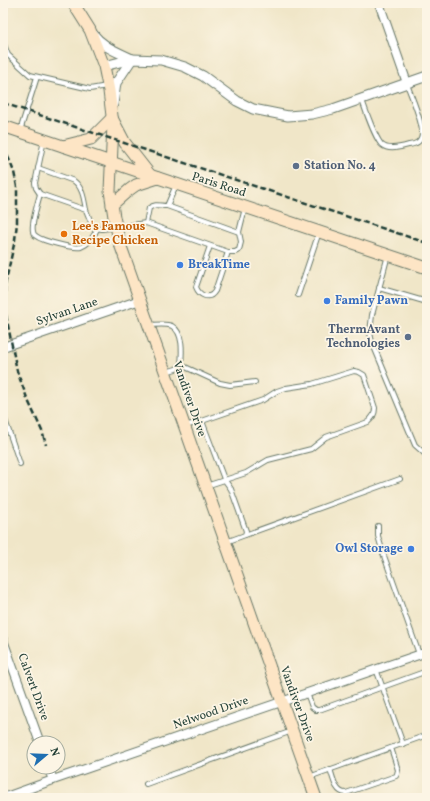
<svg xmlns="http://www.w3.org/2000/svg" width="430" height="801" font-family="Vollkorn,serif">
	<rect width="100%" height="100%" fill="#fcf5e5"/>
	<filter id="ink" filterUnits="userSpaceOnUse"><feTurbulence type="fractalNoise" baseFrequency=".025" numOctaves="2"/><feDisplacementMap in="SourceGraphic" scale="8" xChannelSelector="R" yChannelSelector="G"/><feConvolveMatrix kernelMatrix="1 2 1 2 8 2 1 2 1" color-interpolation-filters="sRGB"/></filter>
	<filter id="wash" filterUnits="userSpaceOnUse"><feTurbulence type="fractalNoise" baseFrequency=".012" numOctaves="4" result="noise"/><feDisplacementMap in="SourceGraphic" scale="16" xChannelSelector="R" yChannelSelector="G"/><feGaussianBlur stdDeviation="0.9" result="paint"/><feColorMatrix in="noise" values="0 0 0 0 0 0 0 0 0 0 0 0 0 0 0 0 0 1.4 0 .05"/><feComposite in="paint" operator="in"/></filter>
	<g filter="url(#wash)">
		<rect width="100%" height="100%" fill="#f0e6c8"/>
	</g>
	<g filter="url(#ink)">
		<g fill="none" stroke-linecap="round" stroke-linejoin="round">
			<defs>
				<g id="service">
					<path d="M3,42L8,55L30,75L90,89L107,86"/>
					<path d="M362,100C365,109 376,140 382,145C389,151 402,147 409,145C416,144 421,142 422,134C423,122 411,96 407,84"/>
					<path d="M20,131L37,77"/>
					<path d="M44,140L35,183L36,188L40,194L86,210L92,225L94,228L102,229L146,223L228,252H235L239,250L241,242L239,232L245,208"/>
					<path d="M38,168L74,181C83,188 84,199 86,210"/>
					<path d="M40,194C38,202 31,224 33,231C33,233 34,235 36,236C42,241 74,249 81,247C89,244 94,236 97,229"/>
					<path d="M167,206L239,232"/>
					<path d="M146,223L149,208C157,203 159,206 167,206L176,185"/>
					<path d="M210,246L196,287C199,295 209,301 215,291L228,252"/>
					<path d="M388,255L372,315L370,333L372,342L415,445L425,454H427"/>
					<path d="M379,288L427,302"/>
					<path d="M298,295L319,232"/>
					<path d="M149,325C156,325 165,323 172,326C184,333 182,353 181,365L176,369L166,372"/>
					<path d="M181,365L220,383L230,385L255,382"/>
					<path d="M3,414L20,464"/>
					<path d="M202,421L263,400L277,391L286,388L312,384L354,371L359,372L364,375L375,408C375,415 372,418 368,422L326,437L311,449L268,460L246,473L206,486"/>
					<path d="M185,426L202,421L224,479L231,489L246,531L245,535L226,542"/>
					<path d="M378,526V536L383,553L419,654"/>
					<path d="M245,535L400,479"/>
					<path d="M376,669L403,744"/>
					<path d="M307,693L312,707L316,710H319L427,671"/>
					<path d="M330,769C333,777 335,793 346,793L396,776L397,774L398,770L391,748"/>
					<path d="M309,777L427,735"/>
					<path d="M146,784L292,731"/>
				</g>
				<g id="minor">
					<path d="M379,3L407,83"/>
					<path d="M3,347L140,300"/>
					<path d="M3,640L40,743"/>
					<path d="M48,767L53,780"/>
					<path d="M3,798L53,780L427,652"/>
				</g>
				<g id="tertiary">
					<path d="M92,33C104,48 116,51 132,59"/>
					<path d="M104,66L132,59L161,60L185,67L203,76L237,101L253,109L288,116L312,114L333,109L427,76"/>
					<path d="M113,104L116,83L132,59"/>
				</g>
				<g id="secondary">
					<path d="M73,3L90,30L104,66L109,91L113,124L110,191L114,217L120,244L316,798"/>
					<path d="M3,126L427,268"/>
					<path d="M63,146L91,139L112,118L125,143L150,175"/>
					<path d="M112,205L129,190L136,185L158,178"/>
				</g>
			</defs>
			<use href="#service" stroke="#687868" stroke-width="6"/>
			<use href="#minor" stroke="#687868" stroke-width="10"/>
			<use href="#tertiary" stroke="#687868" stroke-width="11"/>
			<use href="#secondary" stroke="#687868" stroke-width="13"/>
			<use href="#service" stroke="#fff" stroke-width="4"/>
			<use href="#minor" stroke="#fff" stroke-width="8"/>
			<use href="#tertiary" stroke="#fff" stroke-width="9"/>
			<use href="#secondary" stroke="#fde5c5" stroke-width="11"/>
			<g stroke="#1f3d34" stroke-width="2.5" stroke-dasharray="6 3" stroke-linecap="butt">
				<path d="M3,103L427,243"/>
				<path d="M3,148L9,159L14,172L17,187V223L15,240L5,285V310L17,371L27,398L42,431L46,445"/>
			</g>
		</g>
	</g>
	<g fill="#5c6f8a" stroke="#fcf5e5" stroke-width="1.5">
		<circle cx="296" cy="166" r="4"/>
		<circle cx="408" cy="337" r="4"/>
	</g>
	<circle fill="#e8710a" stroke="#fcf5e5" stroke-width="1.5" cx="64" cy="234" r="4"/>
	<g fill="#3f7fe0" stroke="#fcf5e5" stroke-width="1.5">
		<circle cx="180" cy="265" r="4"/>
		<circle cx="327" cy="301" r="4"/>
		<circle cx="411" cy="549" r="4"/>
	</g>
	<g text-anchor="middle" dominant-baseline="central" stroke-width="3.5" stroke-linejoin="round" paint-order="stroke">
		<g font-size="12" font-weight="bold" fill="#4e5e75" stroke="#fcf5e5" text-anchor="start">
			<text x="304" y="166">Station No. 4</text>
			<text x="400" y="330" text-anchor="end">ThermAvant<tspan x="400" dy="14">Technologies</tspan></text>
		</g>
		<g font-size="12" fill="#1f3d34" stroke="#fcf5e5">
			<text transform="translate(219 185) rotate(18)">Paris Road</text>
			<text transform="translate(67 312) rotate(-19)">Sylvan Lane</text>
			<text transform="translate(189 399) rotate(71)">Vandiver Drive</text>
			<text transform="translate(33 687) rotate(70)">Calvert Drive</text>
			<text transform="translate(297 704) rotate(70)">Vandiver Drive</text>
			<text transform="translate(211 713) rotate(-19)">Nelwood Drive</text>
		</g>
		<g font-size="12" font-weight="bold" fill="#c56008" stroke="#fcf5e5" text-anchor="start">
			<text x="72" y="227">Lee's Famous<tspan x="72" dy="14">Recipe Chicken</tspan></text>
		</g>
		<g font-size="12" font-weight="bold" fill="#366cbe" stroke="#fcf5e5" text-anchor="start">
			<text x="188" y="265">BreakTime</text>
			<text x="335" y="301">Family Pawn</text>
			<text x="403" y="549" text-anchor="end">Owl Storage</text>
		</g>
	</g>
	<rect width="430" height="801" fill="none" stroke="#fcf5e5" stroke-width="16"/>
	<g transform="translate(46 755) rotate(71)"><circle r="19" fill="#fcf5e5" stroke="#a4ab9e"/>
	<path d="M0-3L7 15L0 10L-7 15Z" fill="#1f6fb2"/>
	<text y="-6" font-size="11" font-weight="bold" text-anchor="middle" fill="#1f3d34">N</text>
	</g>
</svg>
